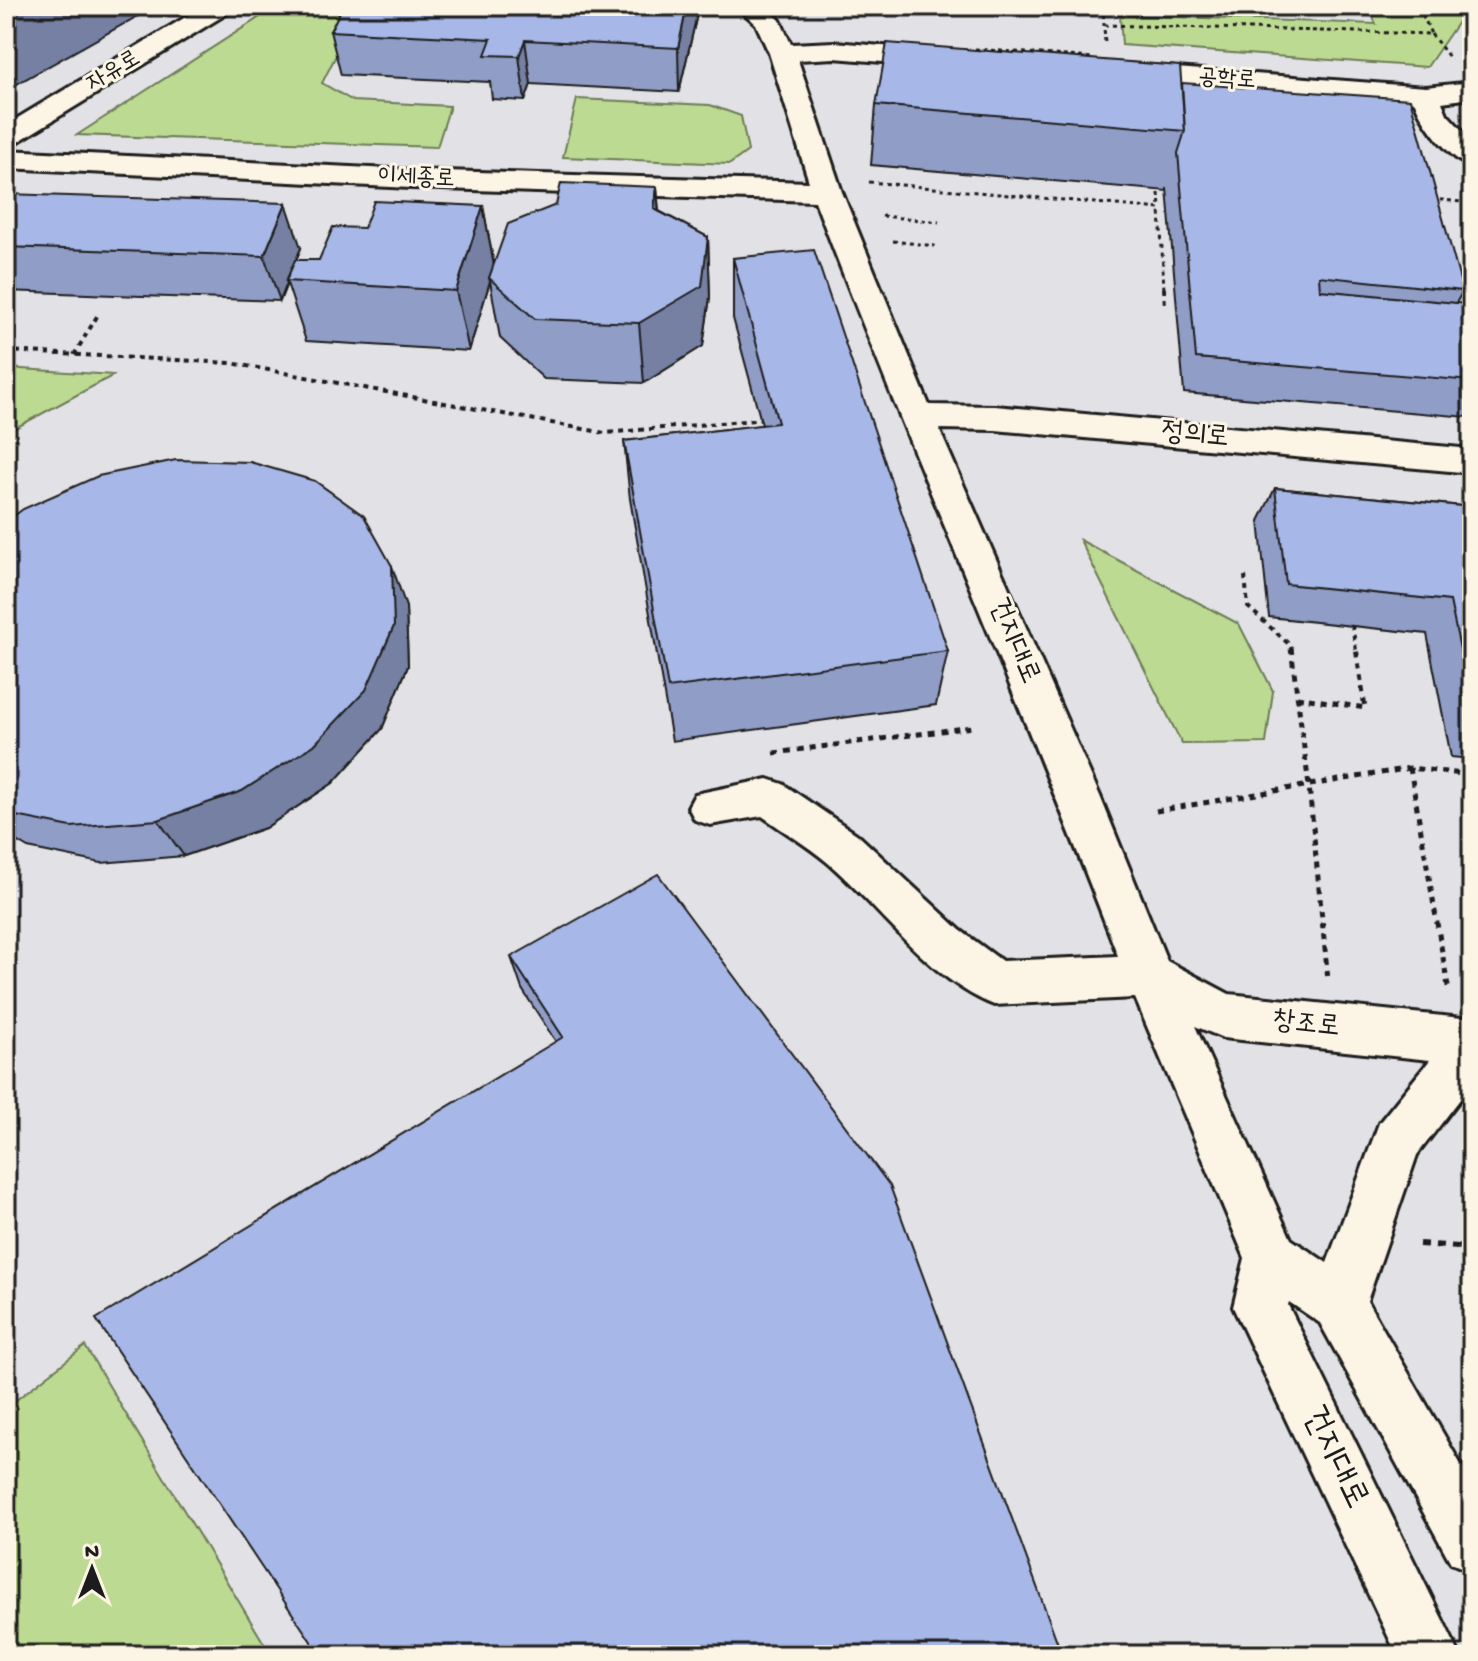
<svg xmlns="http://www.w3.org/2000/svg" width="1478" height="1661" font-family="'Gochi Hand','Poor Story',sans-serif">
	<rect width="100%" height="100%" fill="#fcf5e5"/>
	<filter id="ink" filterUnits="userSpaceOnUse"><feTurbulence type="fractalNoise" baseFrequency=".0125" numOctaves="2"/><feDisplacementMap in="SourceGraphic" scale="16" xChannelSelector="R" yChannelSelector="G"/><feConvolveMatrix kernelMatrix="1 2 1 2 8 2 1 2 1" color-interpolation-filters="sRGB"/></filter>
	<g filter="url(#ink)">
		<rect fill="#e2e2e6" x="6" y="6" width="1466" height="1649"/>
		<g fill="#bdda92" stroke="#6c7b57" stroke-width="2">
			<path d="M277,6H361L322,83L353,101L450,106L437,147L77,135Z"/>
			<path d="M1368,6H1469L1427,67L1122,45L1120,15L1376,24Z"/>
			<path d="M577,99L710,105L741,116L748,151L730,164L563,157Z"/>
			<path d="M6,368L114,375L6,433Z"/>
			<path d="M1080,540L1239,624L1273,691L1266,743L1182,744Z"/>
			<path d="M85,1346L271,1655H6V1408Z"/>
		</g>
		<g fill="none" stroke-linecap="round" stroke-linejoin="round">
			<defs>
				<g id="minor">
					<path d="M204,6H235L231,11L16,143L6,146V125Z"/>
					<path d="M736,6H765L780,20L791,44L834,42L943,51L953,53L956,59L953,65L943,67L834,58L798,60L842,192L929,405L995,406L1472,449V473L995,430L939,429L1100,796L1167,961L1229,994L1472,1019V1089L1464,1094L1417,1155L1367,1301L1472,1484V1572L1451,1563L1320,1323L1289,1302L1288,1305L1460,1655H1397L1233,1307L1245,1258L1135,998L994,1005C929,980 879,906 827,862C807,845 783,831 762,816L710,825L695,820L688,807L695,794L768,779L783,784L858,835L960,930L1002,961L1118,956C1021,703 911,454 815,201L411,188L6,168V150L411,170L809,182L769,53L756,24ZM1195,1026L1223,1038L1430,1060L1379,1123L1327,1263L1291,1239Z"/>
					<path d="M1124,64L1426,87L1472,82V98L1442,102L1447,114L1472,141V167C1451,161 1422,123 1415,102L1114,78L1110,72L1114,66Z"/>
				</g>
			</defs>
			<use href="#minor" stroke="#1c1c1c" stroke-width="6"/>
			<g stroke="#1c1c1c" stroke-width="3" stroke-dasharray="4 4" stroke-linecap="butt">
				<path d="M1103,6L1105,45"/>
				<path d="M1104,25L1431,34L1419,6"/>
				<path d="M1431,34L1449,57"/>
				<path d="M975,49L1093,58"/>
				<path d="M869,182L1160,209L1164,290"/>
				<path d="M1159,193L1160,209"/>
				<path d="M1432,199L1472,203"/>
				<path d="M882,216L939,222"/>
				<path d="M893,241L935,246"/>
				<path d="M1457,288L1469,290"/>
			</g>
			<g stroke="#1c1c1c" stroke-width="4" stroke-dasharray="5 5" stroke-linecap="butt">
				<path d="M1164,288L1165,307"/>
				<path d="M1457,288L1472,290"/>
				<path d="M6,351L231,363L605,433L766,419"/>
				<path d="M74,355L99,313"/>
				<path d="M1245,576L1248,607L1291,646L1292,650"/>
				<path d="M1352,625L1356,650"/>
			</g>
			<g stroke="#1c1c1c" stroke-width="5" stroke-dasharray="6 6" stroke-linecap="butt">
				<path d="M1291,648L1309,786L1328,980"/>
				<path d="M1297,697L1365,708L1356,648"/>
				<path d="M774,753L972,727"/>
				<path d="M1410,768L1449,992"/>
				<path d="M1156,811L1410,768L1472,775"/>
			</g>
			<path stroke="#1c1c1c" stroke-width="6" stroke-dasharray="8 8" stroke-linecap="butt" d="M1419,1244L1472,1248"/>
			<use href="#minor" fill="#fcf5e5" fill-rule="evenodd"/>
		</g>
		<g fill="#909dc7" stroke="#1c1c1c" stroke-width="2">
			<path d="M1278,6H1363L1362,9Z"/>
			<path d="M698,10L679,92L531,84L525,101L492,99L490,82L341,75L330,31Z"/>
			<path d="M1182,83L1463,291L1456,303L1472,321V410L1468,417L1184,393L1167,188V191L871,165L876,105Z"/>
			<path d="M657,187L659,211L708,237L710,297L703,346L644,383L544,379L500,338L490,281L469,351L306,341L287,283L280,301L6,291V194L301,248L296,260H319L364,228L483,206L494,265Z"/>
			<path d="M733,258L948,651L936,705L672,741L630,499L624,441L762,425L733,318Z"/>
			<path d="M1275,488L1472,507V759L1451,757L1427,634L1269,617L1259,521Z"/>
			<path d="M6,522L406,607L408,666L382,729L333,783L265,828L184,856L101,863L28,848L6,835Z"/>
			<path d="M511,957L1062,1655L556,1042L522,989Z"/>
		</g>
		<g fill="#7580a2" stroke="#1c1c1c" stroke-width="2">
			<path d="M25,6H143L145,12L6,90V16Z"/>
			<path d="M687,6H698V10L679,92L678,48Z"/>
			<path d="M525,40L531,84L525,101L519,56Z"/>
			<path d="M657,187L661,247L654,209Z"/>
			<path d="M286,203L301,248L287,281H286L287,283L280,301L264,256Z"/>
			<path d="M483,206L494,266L489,278L490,281L469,351L456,291Z"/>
			<path d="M708,237L710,297L703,346L644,383L639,323Z"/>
			<path d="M392,566L406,607L408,666L382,729L333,783L265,828L184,856L158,820Z"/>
		</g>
		<g fill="#a7b7e7" stroke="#1c1c1c" stroke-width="2">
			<path d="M6,6H25L6,16Z"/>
			<path d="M343,6H687L678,48L525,40L519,56L485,55L491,39L330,31Z"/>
			<path d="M887,43L1180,66L1185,131L876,105Z"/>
			<path d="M1182,83L1410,99L1463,291L1319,276L1320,290L1467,304L1472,321V381L1196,358L1178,153L1185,131Z"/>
			<path d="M561,183L657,187L654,209L708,237L702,286L639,323L535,319L489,278L508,224L556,205Z"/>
			<path d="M6,194L286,203L264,256L6,247Z"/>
			<path d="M374,201L483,206L456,291L286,281L295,260H319L333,227L364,228Z"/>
			<path d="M814,250L948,651L668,688L624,441L778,423L733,258Z"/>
			<path d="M176,460L250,462L315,481L364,516L392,566L394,626L366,690L314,745L242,791L158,820L71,827L6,814V522L23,509L98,476Z"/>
			<path d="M1275,488L1472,507V707L1450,601L1286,584Z"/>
			<path d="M658,874L890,1186L1062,1655H320L96,1319L563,1037L511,957Z"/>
		</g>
	</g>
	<g text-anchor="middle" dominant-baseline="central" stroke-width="6" stroke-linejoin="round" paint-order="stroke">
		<g font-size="24" fill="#1c1c1c" stroke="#fcf5e5">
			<text transform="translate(114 72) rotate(-31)">자유로</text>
			<text transform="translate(1227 80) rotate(4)">공학로</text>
			<text transform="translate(416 179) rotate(2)">이세종로</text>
		</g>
		<g font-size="28" fill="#1c1c1c" stroke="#fcf5e5">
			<text transform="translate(1195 436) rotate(5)">정의로</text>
			<text transform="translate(1013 641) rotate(67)">건지대로</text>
			<text transform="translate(1306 1025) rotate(6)">창조로</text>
		</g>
		<g font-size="34" fill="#1c1c1c" stroke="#fcf5e5">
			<text transform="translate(1333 1458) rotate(64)">건지대로</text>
		</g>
	</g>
	<rect width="1478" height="1661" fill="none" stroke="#fcf5e5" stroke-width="32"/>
	<rect x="16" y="16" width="1446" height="1629" fill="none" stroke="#1c1c1c" stroke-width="3" filter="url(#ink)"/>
	<g transform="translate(92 1569)" stroke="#fcf5e5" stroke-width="6" paint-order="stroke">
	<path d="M0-6L14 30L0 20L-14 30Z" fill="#1c1c1c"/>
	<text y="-12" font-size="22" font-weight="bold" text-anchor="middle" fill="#1c1c1c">N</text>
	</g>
</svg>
